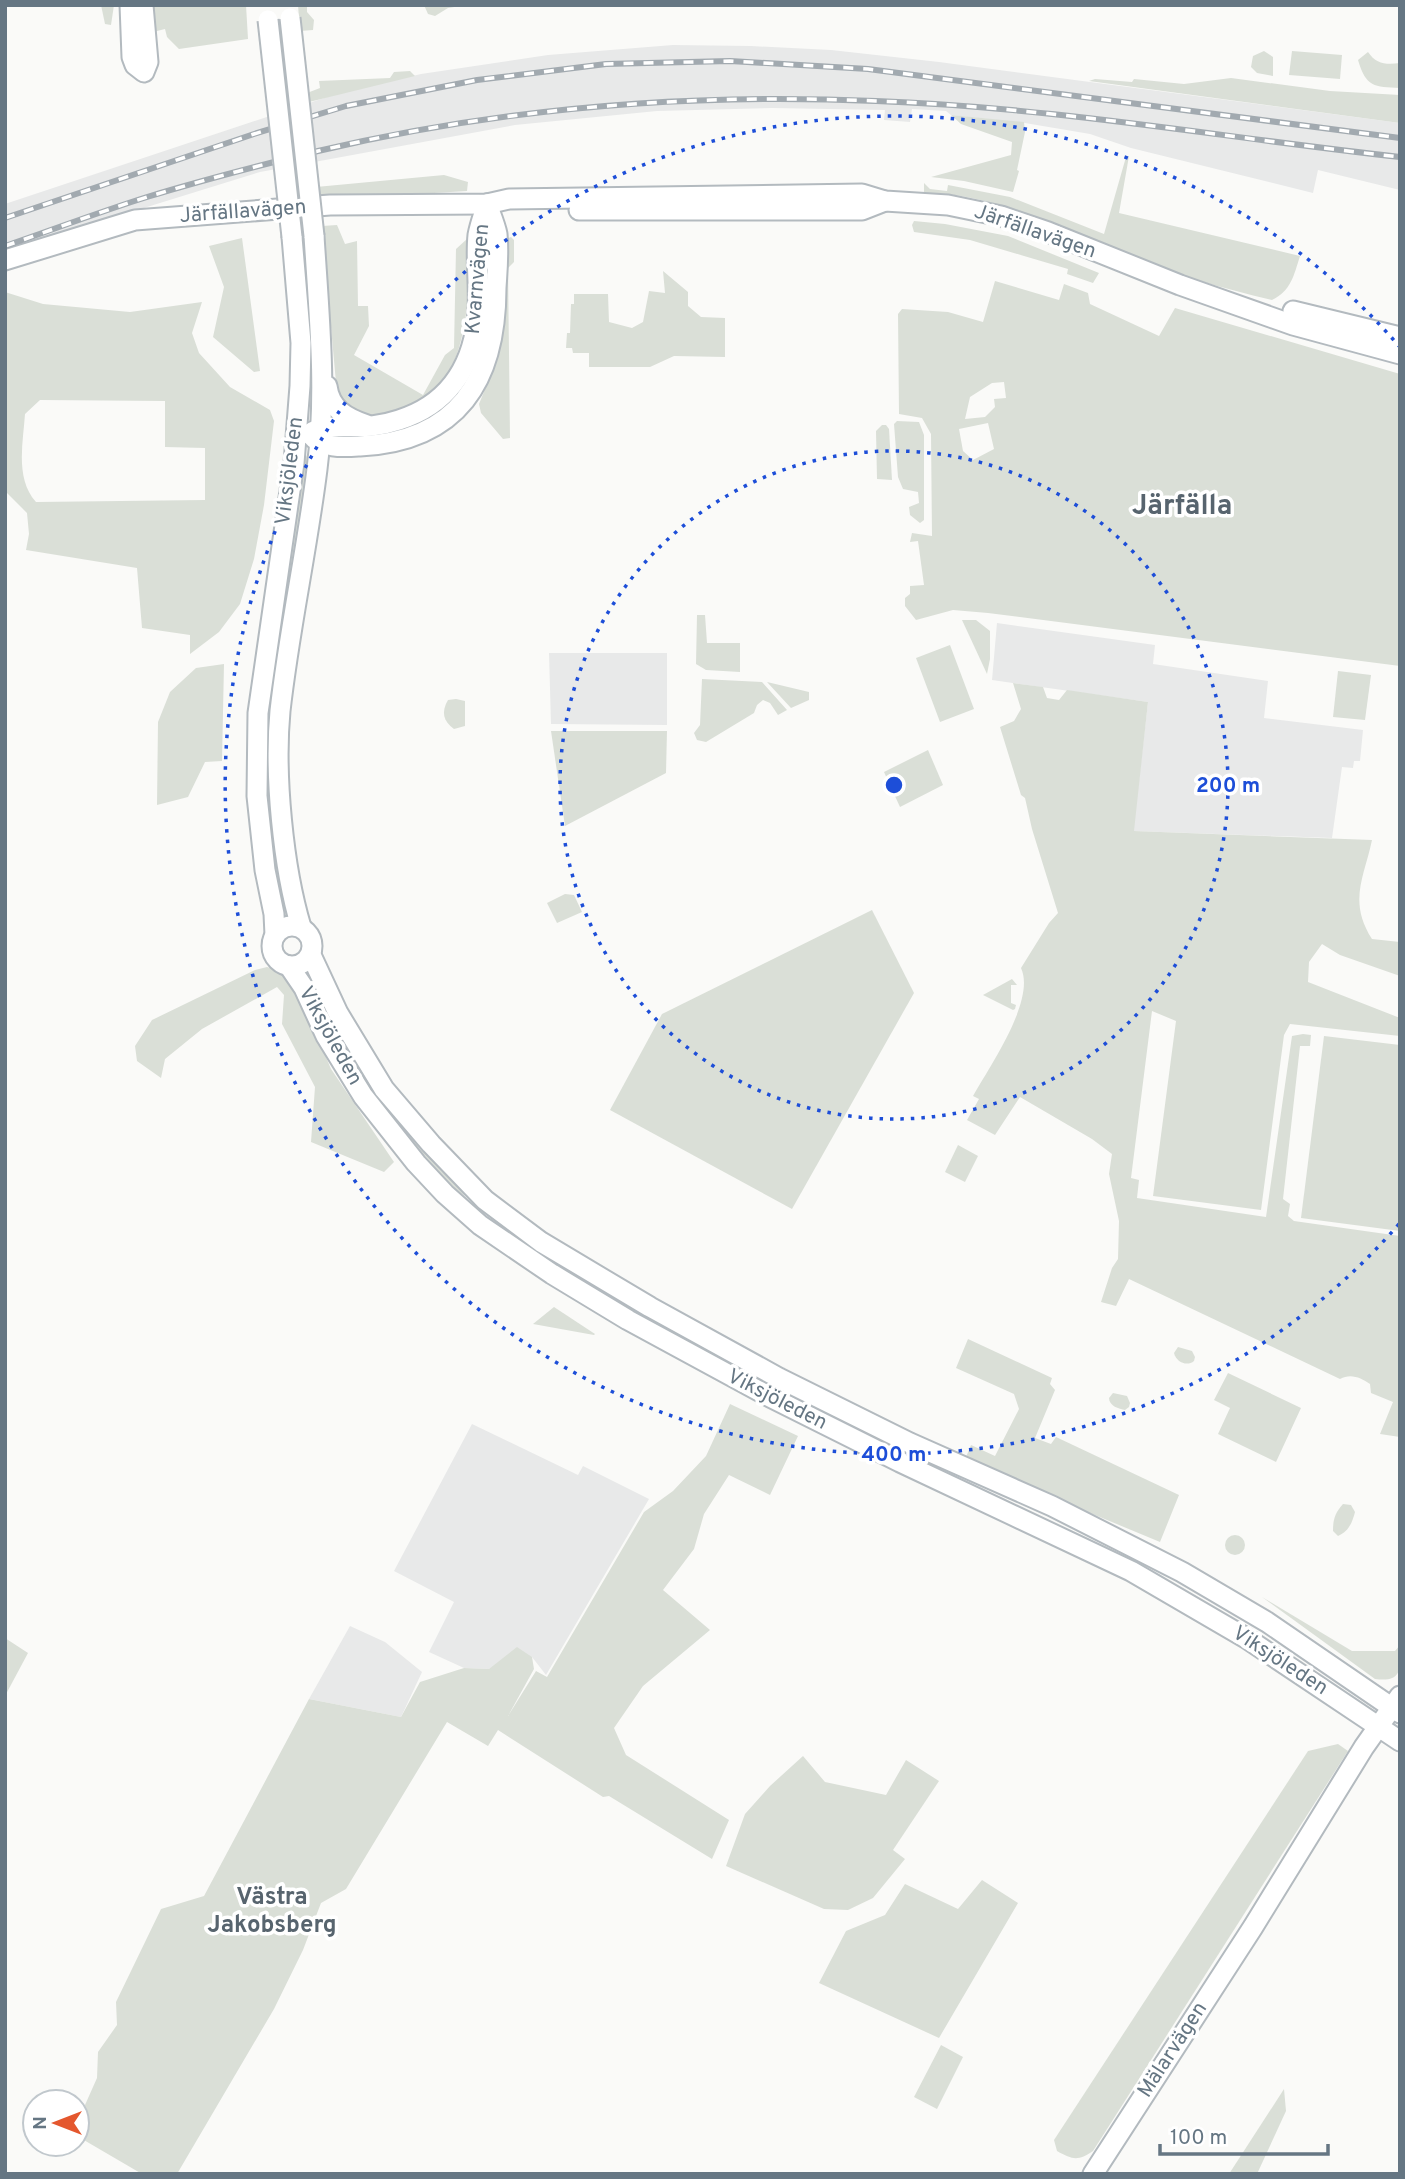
<svg xmlns="http://www.w3.org/2000/svg" width="1405" height="2179" font-family="Overpass,sans-serif">
	<rect width="100%" height="100%" fill="#fafaf8"/>
	<g fill="#e8e9e9">
		<path d="M673,45L751,46L831,50L939,62L1400,123V190L1318,170L1313,193L1131,148L1090,134L1025,123L951,115L946,111L912,109L910,122L884,120L885,110L772,108L657,111L515,125L260,172L5,251V204L336,94L421,74L548,55Z"/>
		<path d="M997,623L1155,645L1153,664L1268,681L1264,718L1363,730L1360,761H1354L1353,768L1342,767L1332,838L1133,831L1148,702L992,680Z"/>
		<path d="M549,653H667V725L551,724Z"/>
		<path d="M472,1424L578,1475L583,1466L649,1499L546,1675L532,1657L489,1669L464,1668L429,1652L454,1602L394,1571Z"/>
		<path d="M350,1626L385,1642L422,1672L401,1717L309,1699Z"/>
	</g>
	<g fill="#dadfd7" fill-rule="evenodd">
		<path d="M101,5H114L111,25L105,24Z"/>
		<path d="M150,5H246L248,39L179,49L167,37L165,29L153,32Z"/>
		<path d="M298,5H307V12L314,20L313,30L300,31Z"/>
		<path d="M424,5H467L448,8L435,16L428,14Z"/>
		<path d="M1264,51L1273,57V76L1257,73L1251,67L1253,56Z"/>
		<path d="M1292,51L1342,55L1340,79L1289,75Z"/>
		<path d="M1368,52C1376,64 1386,65 1400,63V88C1374,87 1366,87 1358,60Z"/>
		<path d="M410,71L415,76L309,102L307,93L320,88L319,81L390,78L394,72Z"/>
		<path d="M1231,78L1330,91L1400,95V123L1089,81L1095,79L1132,82L1134,79L1184,84Z"/>
		<path d="M951,115L1024,122L1025,132L1017,170L1019,171L1013,192L964,181L931,177L1011,155L1012,142L961,124Z"/>
		<path d="M1129,156L1119,213L1300,256C1294,275 1291,291 1272,300C1220,288 1168,272 1118,252C1057,228 991,192 924,193V183L930,189L947,191L948,185L1010,197L1104,234L1126,157Z"/>
		<path d="M444,175L468,182L467,191L319,200L316,187Z"/>
		<path d="M914,221L945,224L1008,236L1099,273L1093,283L1067,274L1068,269L970,240L914,232L912,225Z"/>
		<path d="M337,225L345,244L357,241L358,306H368L369,326L354,355L423,395L445,355L454,348L456,249L467,239C472,257 470,279 468,298C462,350 453,394 397,412C386,416 367,420 355,414C348,410 342,400 337,394L322,226Z"/>
		<path d="M302,237H306L311,296L313,422L311,420V334Z"/>
		<path d="M511,237L514,240V262L508,268L510,438L503,439L481,413L479,404L499,355L506,239Z"/>
		<path d="M242,238L260,371L254,372L213,337L224,287L209,246Z"/>
		<path d="M663,271L688,292V306L701,317L725,318V357L674,356L650,367H589V353H573L572,348H566L567,333H570L571,304H574V294H608L609,322L632,328L643,322L649,291L665,293Z"/>
		<path d="M995,281L1059,300L1064,284L1088,293L1090,304L1159,336L1175,308L1400,374V666L988,613L953,610L916,620L905,606V598L910,594V586L924,585L918,541L910,542L912,533L932,536L931,434L922,418L899,414L898,314L902,309L948,312L983,322ZM1004,382L1006,398L994,399L995,407L985,417L965,419L970,397L992,383ZM988,423L994,449L973,460L963,451L959,429Z"/>
		<path d="M5,292L43,304L130,312L202,302L192,333L199,353L230,387L270,410L274,421L264,505L254,559L240,604L219,632L190,654V635L142,628L137,568L26,550L29,534L27,513L5,491ZM40,400L165,401V447L205,448V500L36,502C15,479 23,443 25,414Z"/>
		<path d="M897,421L919,422L924,435V520L920,523L910,515L909,507L919,503L918,492L903,489L898,477L894,424Z"/>
		<path d="M882,425H886L889,429L892,480L877,479L876,431Z"/>
		<path d="M311,447L274,714L294,917H281L270,855L266,759L273,671L305,459Z"/>
		<path d="M697,615H705L707,643H740V672L706,670L696,664Z"/>
		<path d="M962,620H976L990,631V659L987,674Z"/>
		<path d="M950,645L974,709L940,722L916,658Z"/>
		<path d="M224,664L222,761L205,762L188,797L157,805L158,722L170,692L196,668Z"/>
		<path d="M1338,671L1371,675L1365,720L1333,717Z"/>
		<path d="M702,679L762,682L787,710L778,715L770,703L763,700L757,705L754,713L706,742L697,740L694,733L700,725Z"/>
		<path d="M767,682L809,692V700L791,708Z"/>
		<path d="M1013,683L1043,687L1047,698L1059,700L1067,690L1148,702L1134,831L1372,840C1364,878 1348,901 1372,939L1400,942V976L1340,955L1322,944L1309,962L1308,982L1400,1018V1036L1290,1024L1284,1035L1261,1210L1153,1196L1176,1021L1152,1011L1131,1178L1139,1180L1137,1198L1266,1217L1292,1036L1303,1034L1311,1035L1310,1046H1300L1283,1199L1290,1204L1288,1216L1294,1221L1400,1236V1437L1380,1434L1393,1402L1371,1393L1370,1384C1361,1378 1351,1373 1340,1379L1129,1279L1116,1306L1101,1302L1112,1268L1118,1259L1119,1221L1109,1174L1112,1154L1092,1139L1020,1097L995,1135L967,1120L979,1099L973,1096C990,1066 1036,1000 1021,968L1049,923L1058,913L1032,829L1025,798L1021,795L1000,727L1014,721L1021,709Z"/>
		<path d="M456,699L465,701V726L454,729C443,721 441,712 448,700Z"/>
		<path d="M551,731H667L666,773L565,826Z"/>
		<path d="M928,750L943,785L900,807L884,772Z"/>
		<path d="M565,894L574,895L582,912L557,923L547,903Z"/>
		<path d="M872,910L914,993L792,1209L610,1110L662,1014Z"/>
		<path d="M308,966L318,985L476,1201L460,1193L443,1176L388,1115L346,1055L303,970Z"/>
		<path d="M267,967L288,973L313,1026L331,1069L394,1162L384,1172L311,1142L315,1087L282,1024L284,995L277,987L202,1029L165,1059L161,1078L137,1061L135,1046L152,1020L255,970Z"/>
		<path d="M1012,979L1017,985H1011V1003L1016,1005L1015,1009L1013,1010L983,995Z"/>
		<path d="M1324,1036L1400,1045V1231L1301,1218Z"/>
		<path d="M958,1145L978,1156L965,1182L945,1172Z"/>
		<path d="M497,1221L638,1310L894,1444L891,1445L825,1414L805,1407L622,1308L499,1229Z"/>
		<path d="M554,1307L595,1334L594,1335L533,1324Z"/>
		<path d="M968,1339L1052,1378L1050,1384L1055,1390L1035,1438L1051,1444L1056,1437L1179,1495L1160,1542L1071,1505L966,1457L971,1445L995,1456L1019,1409L1014,1394L956,1368Z"/>
		<path d="M1178,1347L1192,1351L1195,1357L1194,1361C1187,1367 1176,1362 1174,1353Z"/>
		<path d="M1228,1373L1301,1408L1276,1462L1218,1434L1230,1408L1214,1400Z"/>
		<path d="M1113,1393L1127,1396L1130,1403L1129,1407L1125,1410C1119,1409 1109,1406 1109,1398Z"/>
		<path d="M730,1404L798,1436L770,1495L729,1475L704,1514L694,1549L663,1590L710,1630L643,1686L614,1728L626,1755L729,1820L712,1859L609,1796L603,1797L498,1730L488,1746L447,1722L346,1889L321,1903L303,1950L274,2009L177,2174H142L77,2136V2123L97,2078L98,2052L117,2025L116,2002L161,1909L204,1896L309,1699L401,1717L420,1682L464,1668L489,1669L517,1647L532,1657L534,1669L508,1716L536,1671L547,1677L644,1512L673,1491L706,1456Z"/>
		<path d="M1343,1504L1351,1505L1355,1512C1352,1523 1349,1531 1338,1536L1333,1531C1333,1519 1335,1513 1343,1504Z"/>
		<circle cx="1235" cy="1545" r="10"/>
		<path d="M1262,1597L1352,1651H1395L1400,1645C1400,1667 1404,1683 1375,1679Z"/>
		<path d="M5,1638L28,1653L5,1696Z"/>
		<path d="M1338,1744L1348,1751L1093,2151C1078,2161 1073,2160 1057,2151L1054,2140L1308,1751Z"/>
		<path d="M803,1756L825,1782L886,1795L906,1760L939,1781L893,1850L905,1859L873,1898L848,1910L824,1909L726,1866L745,1814L770,1786Z"/>
		<path d="M982,1880L1018,1903L939,2038L819,1983L846,1931L885,1915L905,1884L958,1909Z"/>
		<path d="M941,2045L963,2057L937,2109L914,2097Z"/>
		<path d="M1284,2089L1286,2111L1257,2174H1229Z"/>
	</g>
	<g fill="none" stroke-linecap="round" stroke-linejoin="round">
		<defs>
			<g id="secondary">
				<path d="M130,5L132,57L135,65L144,72L148,62L143,5"/>
				<path d="M579,210H862L885,201"/>
				<path d="M5,260L135,220L330,205L487,204L509,199L862,194L885,201L948,205L1001,216L1048,232L1180,285L1293,325L1400,354"/>
				<path d="M1293,311L1400,337"/>
				<path d="M327,386C330,409 346,418 367,425"/>
				<path d="M309,434C325,422 354,429 372,426C381,425 390,423 399,420C447,405 471,369 477,321C481,293 475,263 478,235C480,224 484,214 487,204"/>
				<path d="M310,434C322,449 344,447 360,446C458,441 496,381 496,288C497,271 499,252 497,234C495,224 490,213 487,204"/>
				<circle cx="292" cy="946" r="20"/>
				<path d="M301,927C283,867 274,774 280,711C289,630 307,550 317,469C327,392 319,314 314,236"/>
				<path d="M275,935L274,914L265,870L257,796L258,713L294,463L300,386L301,343L292,237"/>
				<path d="M311,955L338,1013L384,1089L431,1144L485,1200L541,1242L650,1307L779,1378L910,1443L1052,1506L1182,1572L1267,1622L1400,1713"/>
				<path d="M289,966L304,988L326,1036L363,1096L416,1163L445,1194L480,1225L552,1274L628,1320L770,1397L900,1462L1131,1571L1246,1638L1400,1741"/>
				<path d="M1093,2174L1253,1927L1364,1747L1400,1696"/>
			</g>
		</defs>
		<use href="#secondary" stroke="#b3babf" stroke-width="23"/>
		<use href="#secondary" stroke="#fff" stroke-width="19"/>
		<defs>
			<g id="rail">
				<path d="M5,218L254,134L346,106L477,80L606,64L730,61L868,69L1400,138"/>
				<path d="M5,246C52,230 99,212 147,197C203,180 261,165 318,151C500,108 690,93 876,101C1052,107 1226,138 1400,157"/>
			</g>
		</defs>
		<use href="#rail" stroke="#a2aab0" stroke-width="6"/>
		<use href="#rail" stroke="#fff" stroke-width="3.5" stroke-dasharray="10" stroke-linecap="butt"/>
		<defs>
			<g id="secondary-bridge">
				<path d="M290,18L314,236"/>
				<path d="M268,20L292,237"/>
			</g>
		</defs>
		<use href="#secondary-bridge" stroke="#b3babf" stroke-width="23" stroke-linecap="butt"/>
		<use href="#secondary-bridge" stroke="#fff" stroke-width="19"/>
	</g>
	<g fill="none" stroke="#1d4ed8" stroke-width="3.5" stroke-dasharray="3.5 7">
		<circle cx="894" cy="785" r="334"/>
		<path d="M1399 1224A669 669 0 1 1 1399 346"/>
	</g>
	<g text-anchor="middle" dominant-baseline="central" stroke-width="7" stroke-linejoin="round" paint-order="stroke">
		<g font-size="21" fill="#657683" stroke="#fff">
			<text transform="translate(243 212) rotate(-4)">Järfällavägen</text>
			<text transform="translate(1035 232) rotate(19)">Järfällavägen</text>
			<text transform="translate(478 279) rotate(-85)">Kvarnvägen</text>
			<text transform="translate(290 471) rotate(-83)">Viksjöleden</text>
			<text transform="translate(330 1036) rotate(61)">Viksjöleden</text>
			<text transform="translate(777 1400) rotate(27)">Viksjöleden</text>
			<text transform="translate(1280 1661) rotate(33)">Viksjöleden</text>
			<text transform="translate(1173 2050) rotate(-57)">Mälarvägen</text>
		</g>
		<g font-size="24" font-weight="bold" fill="#57646e" stroke="#fff">
			<text x="272" y="1898">Västra<tspan x="272" dy="28">Jakobsberg</tspan></text>
		</g>
		<g font-size="28" font-weight="bold" fill="#57646e" stroke="#fff">
			<text x="1182" y="507">Järfälla</text>
		</g>
	</g>
	<circle cx="894" cy="785" r="10" fill="#1d4ed8" stroke="#fff" stroke-width="3.5"/>
	<g font-size="21" text-anchor="middle" font-weight="bold" fill="#1d4ed8" stroke="#fff" stroke-width="7" stroke-linejoin="round" paint-order="stroke">
		<text x="1228" y="792">200 m</text>
		<text x="894" y="1461">400 m</text>
	</g>
	<rect width="1405" height="2179" fill="none" stroke="#657683" stroke-width="14"/>
	<g transform="translate(56 2123) rotate(270)"><circle r="33" fill="#ffffff" stroke="#c1c8cd" stroke-width="2"/>
	<path d="M0-5L12 26L0 18L-12 26Z" fill="#e4572e"/>
	<text y="-10" font-size="19" font-weight="bold" text-anchor="middle" fill="#657683">N</text>
	</g>
	<path d="M1160 2144v10h168v-10" fill="none" stroke="#657683" stroke-width="3.5"/>
	<text x="1170" y="2144" font-size="21" fill="#657683" stroke="#ffffff" stroke-width="5" paint-order="stroke">100 m</text>
</svg>
